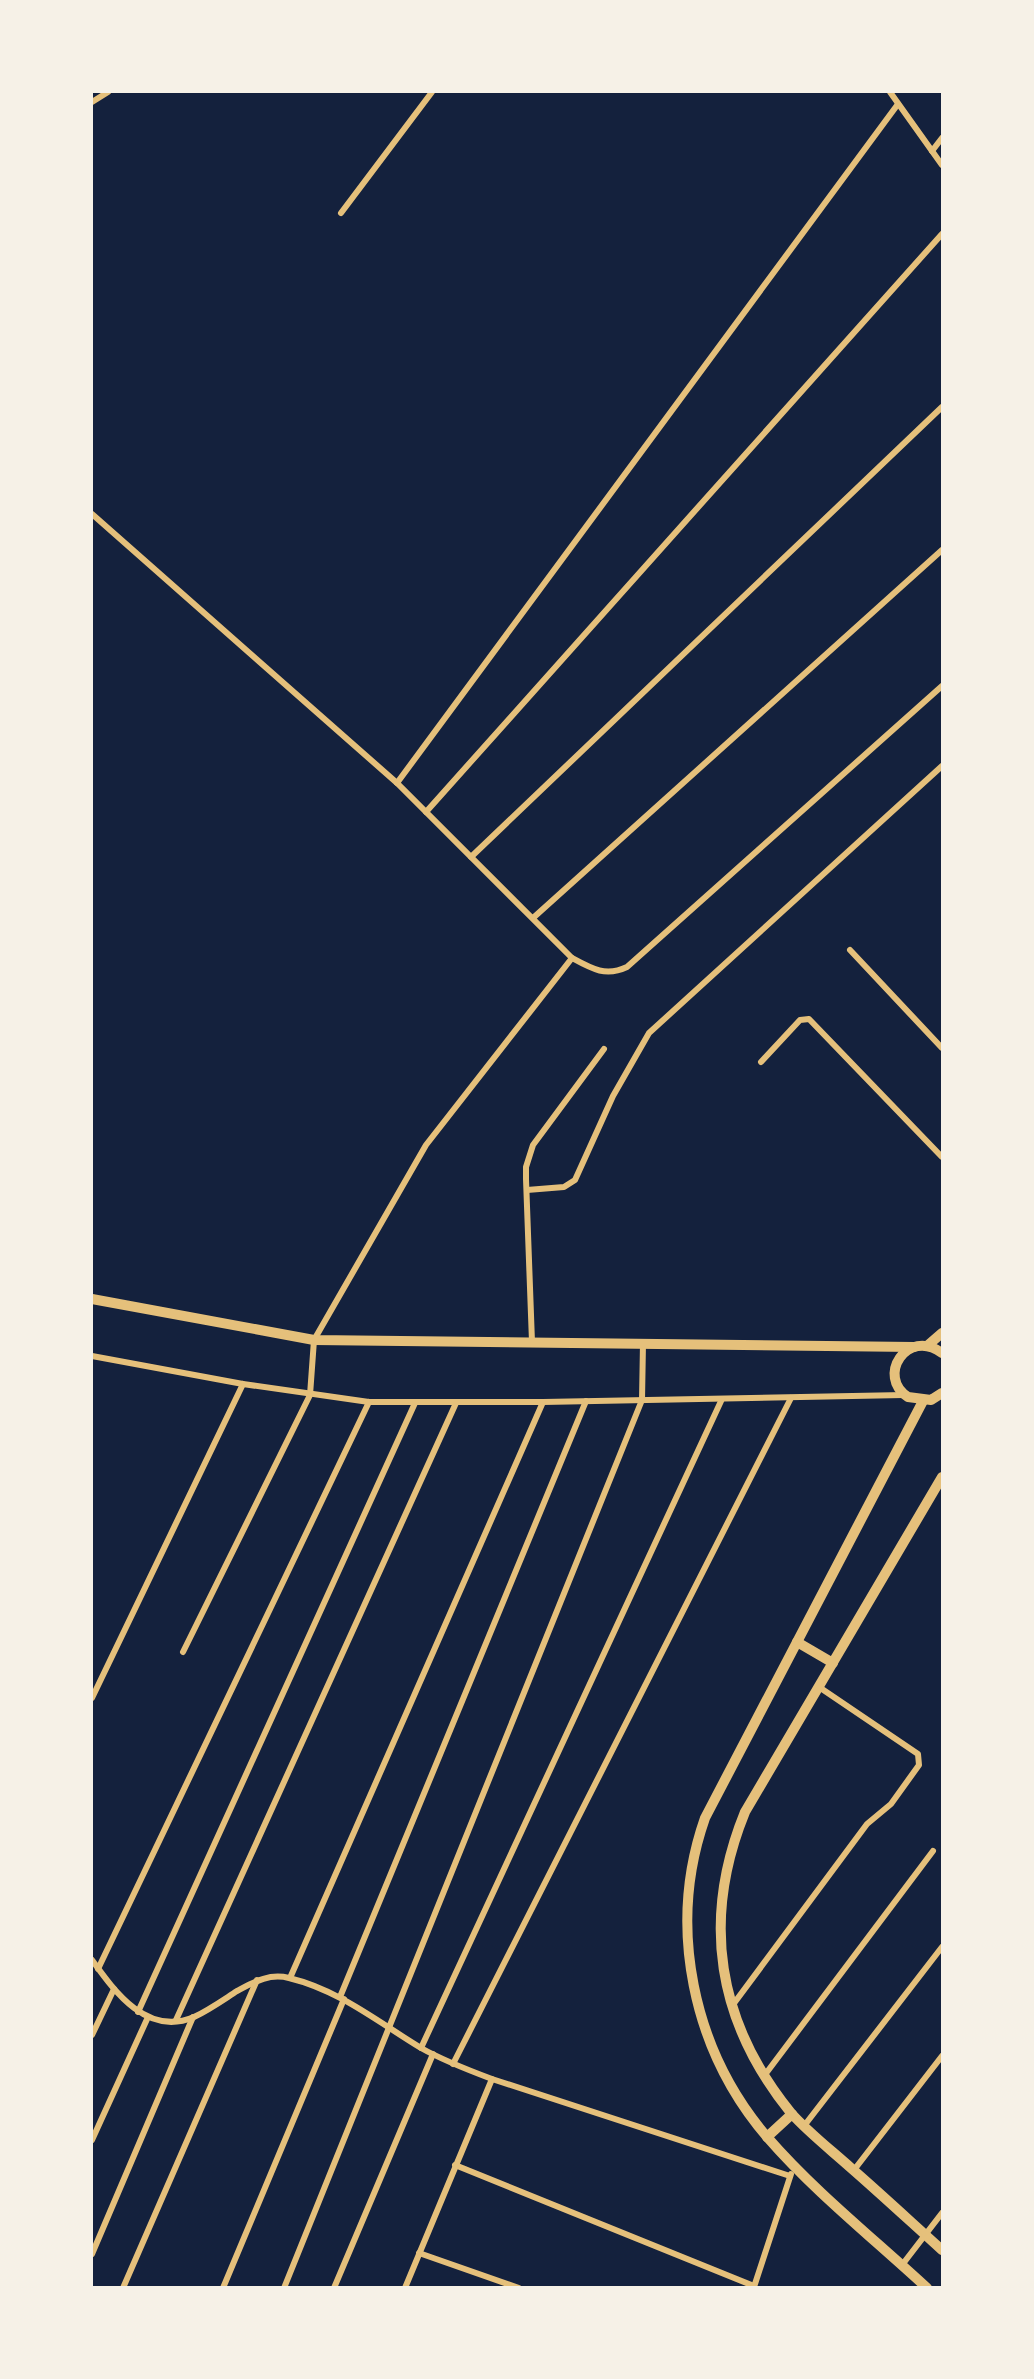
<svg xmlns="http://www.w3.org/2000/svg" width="1034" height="2379" font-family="Overpass,sans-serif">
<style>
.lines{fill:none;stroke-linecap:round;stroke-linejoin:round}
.minor{stroke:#e5c07b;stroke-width:6}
.tertiary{stroke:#e5c07b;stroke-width:10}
</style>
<rect width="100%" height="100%" fill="#14213d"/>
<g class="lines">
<g class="minor">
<polyline points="890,92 942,165"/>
<polyline points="92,102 108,92"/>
<polyline points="932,151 942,138"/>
<polyline points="341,213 432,92"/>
<path d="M92,514l305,269 175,175c20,11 34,19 55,9l315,-281"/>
<polyline points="397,783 898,104"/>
<polyline points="426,812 942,234"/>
<polyline points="471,857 942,407"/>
<polyline points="533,918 942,550"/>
<polyline points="850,950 942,1048"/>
<polyline points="761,1062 800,1020 809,1019 942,1157"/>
<polyline points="527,1190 564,1187 575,1180 613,1096 649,1033 942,766"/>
<polyline points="532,1342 526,1179 526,1167 533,1145 604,1049"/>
<polyline points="92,1356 243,1384 369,1402 543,1402 904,1395"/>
<polyline points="183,1652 310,1395 314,1340 426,1145 572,958"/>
<polyline points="92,1698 243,1384"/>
<path d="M92,1960c23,32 55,77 102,57 15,-7 29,-17 43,-26 17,-9 32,-18 52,-13 50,12 89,44 132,70 23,13 47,22 71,31l298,97"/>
<polyline points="98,1969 369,1402"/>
<polyline points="290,1978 543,1402"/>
<polyline points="340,1997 586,1401"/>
<polyline points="732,2006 867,1824 891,1804 919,1765 918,1754 819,1687"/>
<polyline points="138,2012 415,1403"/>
<polyline points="176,2020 456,1403"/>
<polyline points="92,2035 114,1989"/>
<polyline points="421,2048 722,1399"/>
<polyline points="453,2064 791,1398"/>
<polyline points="764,2076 933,1851"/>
<polyline points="804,2126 942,1947"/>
<polyline points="92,2140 148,2017"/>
<polyline points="455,2165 754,2286"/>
<polyline points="854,2170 942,2056"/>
<polyline points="419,2253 519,2288"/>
<polyline points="92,2254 193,2017"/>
<polyline points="902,2265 942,2213"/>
<polyline points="754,2287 791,2174"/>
<polyline points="123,2288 257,1980"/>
<polyline points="223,2288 344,1999"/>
<polyline points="284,2288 642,1400 643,1343"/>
<polyline points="334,2288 433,2054"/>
<polyline points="405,2288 492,2079"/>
</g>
<g class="tertiary">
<polyline points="92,1299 314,1340 914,1347"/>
<polyline points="927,1346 942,1333"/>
<path d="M942,1353c-35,-26 -66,24 -34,44l23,3 11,-7"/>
<path d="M923,1401l-218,417c-38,108 -13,232 63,320 46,53 106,101 159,150"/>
<path d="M942,1477l-197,335c-44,108 -28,210 46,301 18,20 40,37 60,55 31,27 61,55 91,82"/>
<polyline points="797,1642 833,1663"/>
<polyline points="767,2137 792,2114"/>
</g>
</g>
<rect width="1034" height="2379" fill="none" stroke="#f6f1e7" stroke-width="186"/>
</svg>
